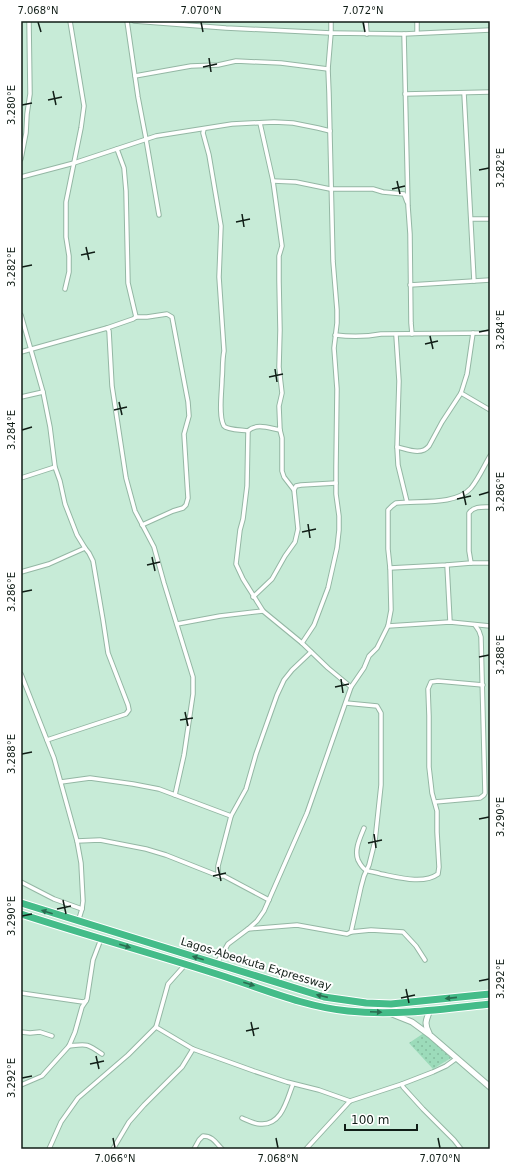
<svg xmlns="http://www.w3.org/2000/svg" width="511" height="1170" font-family="'DejaVu Sans',sans-serif">
<style>
.grass{fill:url(#grass-dots)}
.lines{fill:none;stroke-linecap:round;stroke-linejoin:round}
.street-casing{stroke:#94b7a4;stroke-width:5.5}
.secondary-casing{stroke:#94b7a4;stroke-width:7}
.highway-casing{stroke:#fff;stroke-width:9}
.street{stroke:#fff;stroke-width:3.5}
.secondary{stroke:#fff;stroke-width:5}
.highway{stroke:#44bc89;stroke-width:7}
.oneway{fill:#2a6c50}
.ticks{fill:none;stroke:#101d16;stroke-width:1.5}
.labels{text-anchor:middle;dominant-baseline:central;stroke-width:4;stroke-linejoin:round;paint-order:stroke}
.street-label{font-size:11px;fill:#101d16;stroke:#fff}
.neatline{fill:none;stroke:#101d16;stroke-width:1.5}
.ticks-label{font-size:10px;text-anchor:middle;fill:#101d16}
</style>
<defs>
<pattern id="grass-dots" width="8" height="8" patternUnits="userSpaceOnUse"><rect width="8" height="8" fill="#9cdbba"/><path d="M2 2h.1M6 6h.1" fill="none" stroke="#85bc9f" stroke-width="1.8" stroke-linecap="round"/></pattern>
</defs>
<rect width="100%" height="100%" fill="#c7ebd7"/>
<polygon class="grass" points="424,1033 451,1058 433,1069 409,1043"/>
<g class="lines">
<g class="street-casing">
<g id="street">
<polyline points="127,21 138,97 146,139 159,215"/>
<polyline points="134,21 226,28 331,33 331,21"/>
<polyline points="366,21 367,34"/>
<polyline points="417,33 417,21"/>
<polyline points="404,34 408,206 410,234 411,323 412,334"/>
<polyline points="135,76 191,66 218,65 236,61 281,63 328,69"/>
<polyline points="464,93 474,281"/>
<polyline points="405,94 490,92"/>
<path d="M260,123l13,58 9,65 -3,10v25l1,49 -1,37 3,26 -3,13 1,24c-11,-2 -24,-7 -32,1l-1,55 -4,33 -3,11 -4,34 7,15 20,32 39,32 26,25 23,19"/>
<path d="M204,129l-1,4 6,22 12,71 -2,51 5,74c-2,10 -1,19 -2,28 0,12 -4,37 2,47 3,4 18,4 24,5"/>
<polyline points="117,149 124,168 126,191 128,283 136,317"/>
<polyline points="21,159 26,133 27,114 30,94 29,21"/>
<polyline points="21,177 74,163 156,136 232,124 274,122 293,123 318,128 330,131"/>
<polyline points="273,181 296,182 330,189 373,189 383,192 404,194 407,202"/>
<polyline points="471,219 490,219"/>
<polyline points="410,285 490,280"/>
<polyline points="65,289 69,272 69,256 66,237 66,202 81,128 84,106 70,21"/>
<polyline points="21,315 43,392 50,427 55,467 60,481 65,504 77,535 85,548 89,553 93,561 103,620 108,653 128,705 129,710 126,714 47,740"/>
<polyline points="107,328 109,331 112,386 126,478 135,511 154,547 164,583 193,677 193,694 184,755 175,795"/>
<path d="M335,335c17,2 30,2 46,-1l109,-1"/>
<polyline points="396,335 399,381 397,447 398,465 407,502"/>
<polyline points="21,352 107,328 133,319 136,317 147,317 167,314 172,317 188,402 189,416 184,434 188,498 186,505 183,508 173,511 142,525"/>
<polyline points="461,393 490,410"/>
<polyline points="21,397 43,392"/>
<polyline points="280,430 282,438 282,471 284,477 294,490"/>
<path d="M397,447c10,2 24,9 32,-1l13,-24 19,-29 6,-19 6,-41"/>
<polyline points="21,478 55,467"/>
<path d="M471,563l-2,-12v-38c5,-7 13,-6 21,-6"/>
<polyline points="447,565 450,622"/>
<polyline points="390,568 447,565 471,563 490,563"/>
<polyline points="21,572 49,564 85,548"/>
<polyline points="253,597 272,579 285,556 295,542 298,529 294,490 296,486 301,485 336,483"/>
<polyline points="177,624 220,616 263,611"/>
<polyline points="388,626 450,622 490,626"/>
<polyline points="302,643 314,625 328,588 337,548 339,530 339,516 336,494 336,467 337,389 334,348 337,323 337,310 333,261 329,93 328,69 331,33 404,34 490,30"/>
<polyline points="21,674 54,758 77,841 81,863 83,901 82,909 78,922"/>
<polyline points="61,782 90,778 133,784 159,789 231,816"/>
<polyline points="435,802 480,798 484,795 485,793 481,637 479,631 475,625"/>
<path d="M364,828c-4,10 -10,22 -6,32 2,4 4,8 8,10 4,2 10,2 15,4 16,3 42,11 57,0l1,-7 -2,-35v-21l-5,-18 -3,-26v-51l-1,-27 3,-7 7,-1 45,4"/>
<polyline points="77,841 100,840 146,849 166,855 219,876"/>
<polyline points="21,882 54,899 82,909"/>
<polyline points="269,900 224,876 219,876 218,872 218,866 231,816 246,789 256,754 277,695 284,680 292,670 311,652"/>
<polyline points="248,929 297,925 347,934 351,932 361,887 364,876 369,865 375,841 381,785 381,713 377,706 346,703"/>
<polyline points="351,932 371,930 403,932 416,946 425,960"/>
<path d="M217,963l11,-19 20,-15 9,-8 7,-10 43,-98 44,-126 13,-19 5,-12 8,-8 11,-22 3,-16 -1,-42 -2,-19v-39l4,-4 4,-3c22,-3 59,3 75,-15 8,-10 13,-22 19,-32"/>
<polyline points="21,993 83,1002 86,1001 87,999 93,960 101,939"/>
<polyline points="156,1027 193,1049 254,1071 287,1082 319,1090 350,1101"/>
<polyline points="21,1032 30,1033 40,1032 52,1036"/>
<path d="M69,1046c18,-2 17,-3 33,8"/>
<polyline points="402,1084 403,1087 423,1109 454,1140 461,1149"/>
<polyline points="21,1085 42,1076 69,1046 75,1032 82,1007 86,1001"/>
<path d="M242,1118c5,2 12,6 18,6 22,2 27,-25 33,-40"/>
<polyline points="49,1149 61,1122 78,1098 128,1055 156,1027 168,984 185,965"/>
<polyline points="113,1149 129,1122 144,1105 182,1067 193,1049"/>
<path d="M194,1149l5,-9 4,-4c10,0 13,7 19,13"/>
<polyline points="306,1149 350,1101 402,1084 433,1072 446,1066 457,1058"/>
</g>
</g>
<g class="secondary-casing">
<g id="secondary">
<polyline points="392,1014 412,1022 431,1036 490,1087"/>
<path d="M429,1033c-5,-9 -3,-13 1,-23"/>
</g>
</g>
<g class="highway-casing">
<g id="highway">
<polyline points="21,903 324,997 366,1003 391,1004 490,994"/>
<path d="M21,914c68,22 137,41 205,63 40,13 80,30 122,34 48,5 95,-2 142,-7"/>
</g>
</g>
<use href="#street" class="street"/>
<use href="#secondary" class="secondary"/>
<use href="#highway" class="highway"/>
</g>
<defs><path id="oneway-solid" d="M-6-.8H1V-3.2L6.5 0L1 3.2V.8H-6Z"/></defs>
<g class="oneway">
<use href="#oneway-solid" transform="translate(47 912) rotate(-162)"/>
<use href="#oneway-solid" transform="translate(125 946) rotate(17)"/>
<use href="#oneway-solid" transform="translate(198 958) rotate(-163)"/>
<use href="#oneway-solid" transform="translate(249 984) rotate(18)"/>
<use href="#oneway-solid" transform="translate(322 996) rotate(-167)"/>
<use href="#oneway-solid" transform="translate(451 998) rotate(174)"/>
<use href="#oneway-solid" transform="translate(376 1012) rotate(3)"/>
</g>
<path class="ticks" d="M38,22l3,10M201,22l2,10M363,22l2,10M209,58l2,14M203,67l14,-3M53,91l3,14M48,100l14,-3M22,105l10,-2M479,170l10,-2M397,181l3,13M392,189l13,-3M242,214l2,13M236,222l14,-3M86,247l3,13M81,255l14,-3M22,267l10,-2M479,332l10,-2M430,336l3,13M425,344l13,-3M275,369l2,13M269,377l14,-3M119,402l3,13M114,410l13,-3M22,430l10,-3M463,491l3,14M479,495l10,-3M457,499l14,-3M308,524l2,14M302,532l14,-3M152,557l3,14M147,565l13,-3M22,592l10,-2M479,657l10,-2M341,679l2,14M335,687l14,-3M185,712l3,14M180,720l13,-2M22,754l10,-2M479,819l10,-2M374,834l2,14M368,843l14,-3M218,867l3,14M213,876l13,-3M63,900l3,14M57,909l14,-3M22,916l10,-2M479,981l10,-2M406,989l3,14M401,998l14,-3M251,1022l3,14M246,1031l13,-3M96,1056l3,13M90,1064l14,-3M22,1078l10,-2M113,1138l2,10M276,1138l2,10M438,1138l2,10"/>
<g class="labels">
<g class="street-label">
<text transform="translate(256 964) rotate(17)">Lagos-Abeokuta Expressway</text>
</g>
</g>
<rect width="511" height="1170" fill="none" stroke="#ffffff" stroke-width="44"/>
<path d="M345 1124v6h72v-6" fill="none" stroke="#101d16" stroke-width="2"/>
<text x="351" y="1124" font-size="12" fill="#101d16" stroke="#ffffff" stroke-width="3" paint-order="stroke">100 m</text>
<rect x="22" y="22" width="467" height="1126" class="neatline"/>
<g class="ticks-label">
<text x="38" y="14">7.068°N</text>
<text x="201" y="14">7.070°N</text>
<text x="363" y="14">7.072°N</text>
<text transform="translate(11 105) rotate(-90)" y="4">3.280°E</text>
<text transform="translate(500 168) rotate(-90)" y="4">3.282°E</text>
<text transform="translate(11 267) rotate(-90)" y="4">3.282°E</text>
<text transform="translate(500 330) rotate(-90)" y="4">3.284°E</text>
<text transform="translate(11 430) rotate(-90)" y="4">3.284°E</text>
<text transform="translate(500 492) rotate(-90)" y="4">3.286°E</text>
<text transform="translate(11 592) rotate(-90)" y="4">3.286°E</text>
<text transform="translate(500 655) rotate(-90)" y="4">3.288°E</text>
<text transform="translate(11 754) rotate(-90)" y="4">3.288°E</text>
<text transform="translate(500 817) rotate(-90)" y="4">3.290°E</text>
<text transform="translate(11 916) rotate(-90)" y="4">3.290°E</text>
<text transform="translate(500 979) rotate(-90)" y="4">3.292°E</text>
<text transform="translate(11 1078) rotate(-90)" y="4">3.292°E</text>
<text x="115" y="1162">7.066°N</text>
<text x="278" y="1162">7.068°N</text>
<text x="440" y="1162">7.070°N</text>
</g>
</svg>
